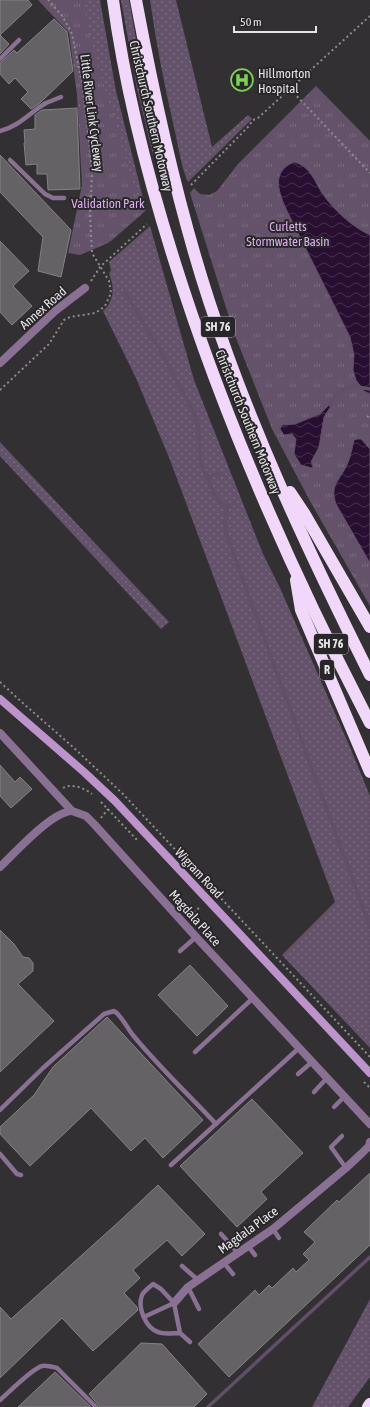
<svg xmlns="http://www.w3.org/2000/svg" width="370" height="1407" font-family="'Asap Condensed',sans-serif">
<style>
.grass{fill:url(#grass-dots)}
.park{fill:url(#park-tufts)}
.water{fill:url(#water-waves);stroke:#614e67}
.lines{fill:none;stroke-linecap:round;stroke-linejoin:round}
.stream{stroke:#614e67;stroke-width:3.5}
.building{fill:#646265;stroke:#848285}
.path{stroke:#8e8c8e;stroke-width:2;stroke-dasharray:2 3;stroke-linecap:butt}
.lane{stroke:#8a7193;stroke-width:4.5}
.street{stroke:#8a7193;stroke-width:8}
.secondary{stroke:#bc94cb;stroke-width:8}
.highway{stroke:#f1d8fa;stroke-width:12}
.labels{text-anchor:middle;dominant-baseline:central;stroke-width:4;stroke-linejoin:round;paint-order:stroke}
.shield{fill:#282629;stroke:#adabad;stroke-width:1}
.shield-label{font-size:12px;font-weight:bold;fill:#e6e4e6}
.poi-label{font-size:13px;fill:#e6e4e6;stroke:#282629;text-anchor:start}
.street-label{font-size:13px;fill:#e6e4e6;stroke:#282629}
.park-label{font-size:13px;fill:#ddaeef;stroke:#282629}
</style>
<defs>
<pattern id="grass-dots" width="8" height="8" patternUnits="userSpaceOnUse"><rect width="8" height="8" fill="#64526b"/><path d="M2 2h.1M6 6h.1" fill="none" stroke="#7a6b80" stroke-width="1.8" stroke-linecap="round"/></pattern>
<pattern id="park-tufts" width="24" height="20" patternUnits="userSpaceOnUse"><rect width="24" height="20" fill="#64526b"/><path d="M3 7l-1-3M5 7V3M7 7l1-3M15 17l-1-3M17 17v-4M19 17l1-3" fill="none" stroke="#7a6b80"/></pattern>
<pattern id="water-waves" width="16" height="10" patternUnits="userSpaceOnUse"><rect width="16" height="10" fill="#280e31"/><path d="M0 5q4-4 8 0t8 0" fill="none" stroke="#47314f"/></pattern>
</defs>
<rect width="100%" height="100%" fill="#323033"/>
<g class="grass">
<polygon points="53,0 100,0 116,91 146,210 111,241 76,46"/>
<polygon points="121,0 129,0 142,73 158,151 153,155 137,89"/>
<path d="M150,0h26l36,147 36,-32 4,4 -64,63c-7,-15 -9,-34 -13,-50 -10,-44 -19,-88 -25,-132z"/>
<path d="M150,226l44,154 69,174 17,34 72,164 18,44v252l-88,-93 53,-53 -165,-442 -34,-82 -33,-67c11,-9 12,-24 6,-37l2,-4 -2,-8z"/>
<polygon points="0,442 169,622 161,629 0,456"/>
<polygon points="370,1299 370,1377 348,1407 312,1407"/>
</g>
<g class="park">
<polygon points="38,0 85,0 88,31 142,214 108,243 80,255 68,253 82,185 77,95 69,33"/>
<polygon points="316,86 370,141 370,606 310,501 272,429 234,333 190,193 194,188 200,194 209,195 217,191 238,164"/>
</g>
<g class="water">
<path d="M294,162c16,4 20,18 28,31 11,16 30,34 48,42v159l-6,-3 -8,-11 -3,-10 1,-15 -4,-18 -63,-126c-8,-18 -17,-39 7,-49z"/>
<polygon points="332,402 331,406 324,417 319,447 311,462 313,466 312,468 301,465 294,454 296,439 292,434 284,435 280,429 282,425 295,424 320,414"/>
<path d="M357,439h4l9,10v114l-34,-59c-6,-18 2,-22 10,-37 4,-8 6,-18 8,-27z"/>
</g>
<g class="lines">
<g class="stream">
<polyline points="125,292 148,331 158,346 194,413 198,427 201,464 214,494 220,502 227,507"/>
<polyline points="330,405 336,394 352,386 370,389"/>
<polyline points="208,477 220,473"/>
<polyline points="227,507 225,522 225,531 370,927"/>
<polyline points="227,507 234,503"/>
<polyline points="208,1407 370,1257"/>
</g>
</g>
<g class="building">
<polygon points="0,0 28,0 32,5 0,35 9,44 0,54"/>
<polygon points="54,19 67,32 73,71 40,103 31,109 21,99 28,92 15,78 9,84 0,74 0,63 14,50 17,53"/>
<polygon points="77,108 80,189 48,190 47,174 37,174 37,164 26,165 24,143 25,143 24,130 35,129 35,115 42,110"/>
<polygon points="0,155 71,230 61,277 38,271 43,237 0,192"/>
<polygon points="0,241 29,271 13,286 32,306 12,325 0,312"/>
<polygon points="0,765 15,782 20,777 32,789 11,808 0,796"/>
<polygon points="0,930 14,944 23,957 29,958 33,963 33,971 18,984 54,1021 0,1072"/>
<polygon points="190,965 228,1006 197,1036 158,995"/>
<polygon points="107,1017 203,1120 163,1158 145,1138 131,1151 91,1108 30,1166 0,1134 0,1127 34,1095 53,1067"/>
<polygon points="252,1099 303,1153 261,1192 267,1199 237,1227 180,1166"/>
<polygon points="370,1173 370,1245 229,1377 198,1344 255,1290 259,1295 269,1285 272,1288 293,1268 296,1272 309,1260 303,1254 315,1242 304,1232 337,1200 339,1202"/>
<polygon points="158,1185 205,1234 182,1256 167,1240 133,1270 140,1278 124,1293 137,1307 138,1310 93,1351 62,1318 0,1378 0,1307 11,1319 123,1218"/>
<polygon points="141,1343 162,1344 207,1394 194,1407 100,1407 89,1394"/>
<polygon points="55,1372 91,1407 18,1407"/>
</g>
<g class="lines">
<g class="path">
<polyline points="290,89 370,173"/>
<polyline points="191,185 248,127 253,120 258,118 370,16"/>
<polyline points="91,281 100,267 147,224"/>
<polyline points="0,390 49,344 64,320 70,317 95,313 100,310 105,306 111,293 109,281 92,253 90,216 92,173 90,150 83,88 72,34 63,17 48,0"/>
<polyline points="367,416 370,418"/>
<polyline points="0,682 25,705 73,747 123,794 370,1057"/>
<path d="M63,788c9,-5 21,0 29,6"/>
<polyline points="101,802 138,841"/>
<polyline points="101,818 108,809"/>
<polyline points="190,916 201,906"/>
<polyline points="364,1082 370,1088"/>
</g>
<g class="lane">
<polyline points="0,59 19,40"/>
<path d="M0,131c20,-5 30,-19 46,-28 5,-2 10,-4 15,-6"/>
<polyline points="10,160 45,194 53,198 64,198"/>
<polyline points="180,951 196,937"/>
<polyline points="195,1052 253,998"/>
<polyline points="298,1074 312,1062"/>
<polyline points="314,1092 327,1078"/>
<polyline points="334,1107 345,1096"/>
<path d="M0,1110l43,-42 61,-54 10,-3c6,3 13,16 18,23 26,32 56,60 84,90"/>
<polyline points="342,1136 331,1147 346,1168"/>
<polyline points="0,1154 17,1174 21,1175"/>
<polyline points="171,1165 299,1048"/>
<polyline points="273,1229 279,1238"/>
<polyline points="221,1234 238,1253"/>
<polyline points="248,1246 255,1255"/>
<polyline points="224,1263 233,1274"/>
<polyline points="182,1266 198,1280"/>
<polyline points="188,1287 199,1309"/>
<polyline points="144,1317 174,1303"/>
<path d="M180,1333l-6,-30 -13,-14 -8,-5c-3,3 -9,7 -11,11 -5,13 4,33 16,37 7,3 15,1 22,1l10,9"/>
<path d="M0,1400c8,-7 33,-32 42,-34 4,-1 11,1 15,2l39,39"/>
</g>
<g class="street">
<polyline points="0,363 55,311 85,288"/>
<polyline points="0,733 72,811 86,816 94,824 196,937 370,1124"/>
<path d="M0,867c16,-15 51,-55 72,-56"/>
<polyline points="174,1303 188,1287 273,1229 346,1168 362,1153 369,1146 370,1142"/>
</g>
<polyline class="secondary" points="0,699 84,772 115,801 370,1073"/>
<g class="highway">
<path d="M113,0c12,89 35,178 62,263 50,159 118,312 195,460"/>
<path d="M136,0c19,102 41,203 73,301 42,129 100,252 161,374"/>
<polyline points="290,492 304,513 370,627"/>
<polyline points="296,580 301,610 370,772"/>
<polyline points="368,1407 370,1404"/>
</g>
</g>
<defs>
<g id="hospital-ring" transform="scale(1.15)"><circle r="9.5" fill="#282629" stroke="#7dd154" stroke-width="1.5"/><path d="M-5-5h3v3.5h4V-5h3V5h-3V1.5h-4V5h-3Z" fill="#7dd154"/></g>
</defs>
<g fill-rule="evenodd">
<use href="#hospital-ring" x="242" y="80"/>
</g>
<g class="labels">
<g class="shield">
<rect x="201" y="317" width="34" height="20" rx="3"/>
<rect x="314" y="634" width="34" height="20" rx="3"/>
<rect x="320" y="660" width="14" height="20" rx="3"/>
</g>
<g class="shield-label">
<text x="218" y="327">SH 76</text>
<text x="331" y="644">SH 76</text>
<text x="327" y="670">R</text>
</g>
<g class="poi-label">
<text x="258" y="73">Hillmorton<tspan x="258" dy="15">Hospital</tspan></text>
</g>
<g class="street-label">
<text transform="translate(92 113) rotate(83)">Little River Link Cycleway</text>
<text transform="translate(151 116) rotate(77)">Christchurch Southern Motorway</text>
<text transform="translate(43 308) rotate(-41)">Annex Road</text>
<text transform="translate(248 422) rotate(68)">Christchurch Southern Motorway</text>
<text transform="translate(199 873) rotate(47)">Wigram Road</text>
<text transform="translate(195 918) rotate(48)">Magdala Place</text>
<text transform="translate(248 1230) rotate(-36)">Magdala Place</text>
</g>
<g class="park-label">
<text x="108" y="203">Validation Park</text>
<text x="288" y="226">Curletts<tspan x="288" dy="15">Stormwater Basin</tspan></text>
</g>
</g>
<path d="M234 26v6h82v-6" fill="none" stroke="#e6e4e6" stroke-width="2"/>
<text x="240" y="26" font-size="12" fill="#e6e4e6" stroke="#282629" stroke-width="3" paint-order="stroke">50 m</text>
</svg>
